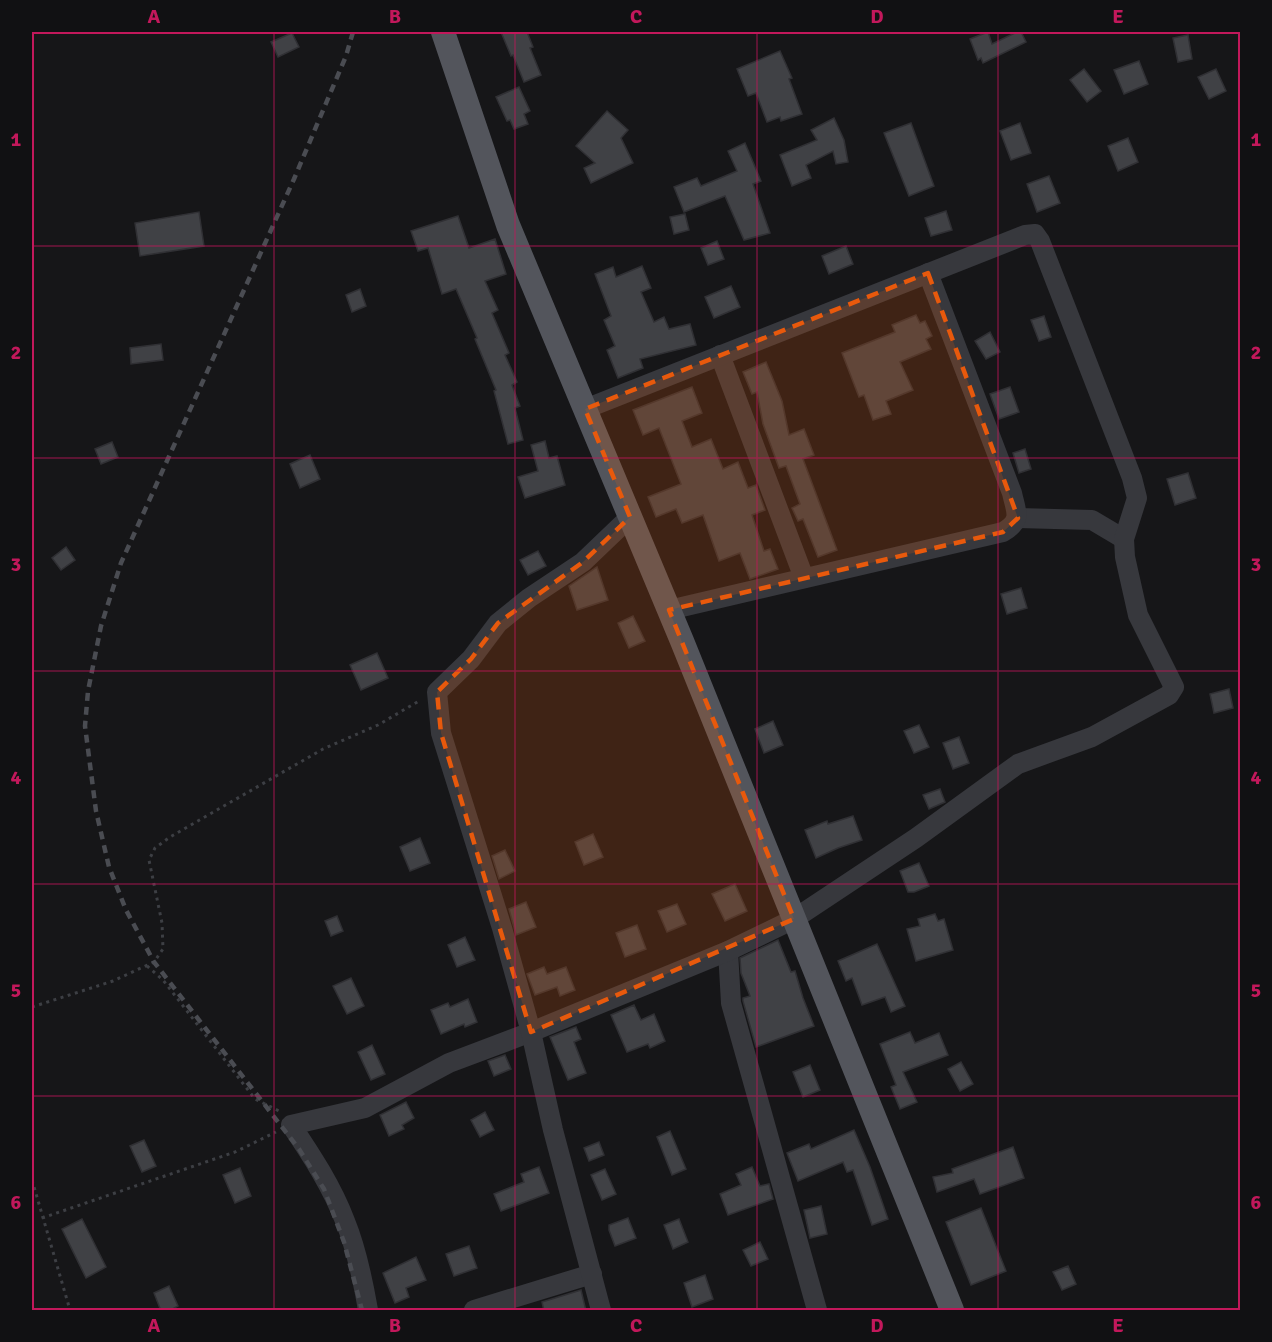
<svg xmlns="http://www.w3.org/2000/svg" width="1272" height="1342" font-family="Signika,sans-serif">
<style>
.building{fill:#404145;stroke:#303034;stroke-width:1.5}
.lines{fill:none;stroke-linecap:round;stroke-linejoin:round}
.path{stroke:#3d3f44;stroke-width:3;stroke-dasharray:3 4.5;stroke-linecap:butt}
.minor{stroke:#37383d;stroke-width:20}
.major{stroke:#53555c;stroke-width:24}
.rail{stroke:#4a4c52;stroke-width:4.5;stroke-dasharray:8 6;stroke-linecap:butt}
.marked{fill:#e8590c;fill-opacity:0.2;stroke:#e8590c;stroke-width:4.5;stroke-dasharray:12 8;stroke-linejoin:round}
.grid{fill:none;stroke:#c2185b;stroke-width:1.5;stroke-opacity:0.55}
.neatline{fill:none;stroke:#c2185b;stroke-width:2}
.grid-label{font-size:20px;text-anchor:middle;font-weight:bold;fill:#c2185b}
</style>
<rect width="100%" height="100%" fill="#161618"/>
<g class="building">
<polygon points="501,32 527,32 533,47 530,48 541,75 524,82 513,55 511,56"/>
<polygon points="988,32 992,44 1017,32 1021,32 1026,42 983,63 981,58 978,60 970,39"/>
<polygon points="292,33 299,47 278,57 271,42"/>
<polygon points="1188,35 1192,59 1178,62 1173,38"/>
<polygon points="780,51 792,78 789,79 802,114 781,121 780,117 767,122 756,93 748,96 737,69"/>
<polygon points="1139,61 1148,84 1124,94 1114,70"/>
<polygon points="1084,69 1101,91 1087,102 1070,80"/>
<polygon points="1216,69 1226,91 1209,99 1198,77"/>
<polygon points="519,87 530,111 524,114 528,124 514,129 510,120 507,121 496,97"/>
<polygon points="607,111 628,130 621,138 633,163 591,183 584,168 595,163 576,146"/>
<polygon points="834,118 844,140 848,162 836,164 833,151 806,165 811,178 792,186 780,155 817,140 811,130"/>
<polygon points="911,123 934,186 909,196 884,133"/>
<polygon points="1020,123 1031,153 1011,160 1000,131"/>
<polygon points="1128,138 1138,162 1118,171 1108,146"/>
<polygon points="745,143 761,181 753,184 770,233 744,240 725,196 684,212 674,187 697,178 701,186 737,171 728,151"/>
<polygon points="1049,176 1060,203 1037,212 1027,184"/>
<polygon points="946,211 952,230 931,236 925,218"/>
<polygon points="199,212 204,246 140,256 135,223"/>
<polygon points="685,214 689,230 674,234 670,217"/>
<polygon points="458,216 469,248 495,239 506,274 485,281 498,310 492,313 509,353 505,355 517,382 512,385 520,406 515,408 523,440 508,444 494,391 496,390 475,339 477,338 456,289 442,294 428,248 418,251 411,231"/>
<polygon points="717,241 724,259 708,265 701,248"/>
<polygon points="846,246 853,264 829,274 822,256"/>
<polygon points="642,266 651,288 641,292 654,322 664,317 669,329 690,324 696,345 640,359 643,368 618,378 607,350 615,346 604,320 611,316 595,274 613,267 616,277"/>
<polygon points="731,286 740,307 714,318 705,297"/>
<polygon points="360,289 366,306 352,312 346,295"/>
<polygon points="916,315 920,323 925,321 932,336 926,339 931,349 900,362 913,390 886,401 891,414 873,420 864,395 859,397 842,353 895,332 892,325"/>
<polygon points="1044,316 1051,337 1039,341 1031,320"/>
<polygon points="990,332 1000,352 986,359 975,341"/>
<polygon points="161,344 163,360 131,364 130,348"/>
<polygon points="766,362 782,401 789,435 804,429 814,455 803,459 837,550 818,557 803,519 798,521 792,508 800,504 786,466 779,468 763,424 757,392 752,394 743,372"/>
<polygon points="692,387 702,413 682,421 692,447 711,439 723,469 738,462 748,488 756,485 765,510 752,515 764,551 770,549 778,569 750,579 740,553 719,561 703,515 682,523 676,509 656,517 648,497 681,484 659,428 643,435 633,410"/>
<polygon points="1010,387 1019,412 999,419 990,394"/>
<polygon points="545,441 549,458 557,456 565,485 525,498 518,477 538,471 531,445"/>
<polygon points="112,442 118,457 101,464 95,449"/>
<polygon points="1025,449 1031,469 1019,473 1013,453"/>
<polygon points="310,455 320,479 300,488 290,464"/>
<polygon points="1188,473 1196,498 1175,505 1167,479"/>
<polygon points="66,547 75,560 61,570 52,558"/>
<polygon points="538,551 546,566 528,575 520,560"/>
<polygon points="597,567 608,600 577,610 569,586"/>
<polygon points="1021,588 1027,608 1007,614 1001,594"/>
<polygon points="633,616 645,641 629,648 618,623"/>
<polygon points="377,653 388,678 361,690 350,665"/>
<polygon points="1229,689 1233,708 1214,713 1210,694"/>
<polygon points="773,721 783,745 764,753 755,729"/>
<polygon points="919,725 929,747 914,753 904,731"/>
<polygon points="959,737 969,763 953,769 943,743"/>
<polygon points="940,789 945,802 929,809 923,795"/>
<polygon points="853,816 862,840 838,848 816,858 805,830 827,821 828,824"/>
<polygon points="593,834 603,857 584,865 575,842"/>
<polygon points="420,838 430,863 410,871 400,847"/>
<polygon points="505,850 515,871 499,879 492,856"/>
<polygon points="919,863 929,886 914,892 908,892 900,871"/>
<polygon points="735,884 747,911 725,921 712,894"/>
<polygon points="526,902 536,927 516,935 509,909"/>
<polygon points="677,904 686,924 667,932 658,911"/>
<polygon points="935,914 938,921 944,919 953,950 916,961 907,929 920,926 918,919"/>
<polygon points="337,916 343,931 331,936 325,921"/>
<polygon points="637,925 646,949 625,957 616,933"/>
<polygon points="465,937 475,960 457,967 448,945"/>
<polygon points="778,940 791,972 795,971 803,998 814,1026 756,1047 743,1001 743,998 750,996 741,973 740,958"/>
<polygon points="877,944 905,1006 891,1012 885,997 862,1005 852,978 846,981 838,961"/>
<polygon points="544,967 547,974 566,967 575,990 560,996 557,987 535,995 527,974"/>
<polygon points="351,978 364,1006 347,1014 333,986"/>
<polygon points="468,999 477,1022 465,1027 464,1024 441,1034 431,1010 448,1003 450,1007"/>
<polygon points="634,1005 641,1020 654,1014 665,1041 650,1048 648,1044 627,1052 611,1015"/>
<polygon points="576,1027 581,1039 574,1042 586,1073 568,1080 550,1037"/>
<polygon points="910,1032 915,1043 939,1033 948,1055 903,1072 917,1102 900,1109 891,1087 896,1085 880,1044"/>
<polygon points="372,1045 385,1074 371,1080 358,1052"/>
<polygon points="505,1055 511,1069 494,1076 488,1061"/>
<polygon points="961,1062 973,1084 960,1091 948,1069"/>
<polygon points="810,1065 820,1090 803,1097 793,1072"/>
<polygon points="406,1102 414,1118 402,1125 404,1129 389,1136 380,1115"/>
<polygon points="485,1112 494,1130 480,1137 471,1120"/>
<polygon points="854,1130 870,1167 888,1219 872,1225 853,1170 847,1172 843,1162 798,1181 787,1153 809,1144 811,1149"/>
<polygon points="670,1131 686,1169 672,1175 657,1137"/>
<polygon points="144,1140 156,1166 142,1172 130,1146"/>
<polygon points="599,1142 604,1155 589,1161 584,1148"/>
<polygon points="1013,1147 1024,1178 980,1194 974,1179 937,1192 933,1177 953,1173 952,1169"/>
<polygon points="539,1167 549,1193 501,1211 494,1194 524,1182 521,1174"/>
<polygon points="752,1167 760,1186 769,1184 773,1199 728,1215 720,1194 741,1185 736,1174"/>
<polygon points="240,1168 251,1196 235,1203 223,1175"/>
<polygon points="605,1169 616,1194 602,1200 591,1175"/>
<polygon points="821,1206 827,1234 810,1238 804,1210"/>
<polygon points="981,1208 1006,1271 971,1285 946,1222"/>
<polygon points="628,1218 636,1238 615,1246 609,1230 609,1225"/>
<polygon points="82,1219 106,1267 86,1278 62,1229"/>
<polygon points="679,1219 688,1242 673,1249 664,1225"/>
<polygon points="760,1242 768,1259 751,1266 743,1250"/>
<polygon points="469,1246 477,1268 454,1276 446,1254"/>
<polygon points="416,1257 426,1280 406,1288 409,1297 395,1303 383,1273"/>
<polygon points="1068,1266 1076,1284 1062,1290 1053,1272"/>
<polygon points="705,1275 713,1299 692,1307 684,1283"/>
<polygon points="169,1286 178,1306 169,1311 161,1311 154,1293"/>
<polygon points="581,1290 586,1311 544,1311 542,1302"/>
</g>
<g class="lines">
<g class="path">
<polyline points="147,966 163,980 255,1099 281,1112"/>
<polyline points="32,1007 113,981 154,962 163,949 162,923 149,860 155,848 170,837 323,749 378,725 419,701"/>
<polyline points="32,1180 70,1310"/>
<polyline points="42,1218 235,1152 276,1132"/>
</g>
<g class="minor">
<polyline points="720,355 804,578"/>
<polyline points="1018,518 1092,520 1124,539"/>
<path d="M669,610l334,-78c20,-12 13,-20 9,-39l-84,-220"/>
<polyline points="728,951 731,1003 817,1310"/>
<path d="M368,1310c-5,-29 -11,-60 -23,-89 -13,-34 -33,-65 -54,-96l74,-17 84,-45 82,-31 197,-81 66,-32 122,-81 102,-74 74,-27 77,-42 5,-8 -36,-72 -13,-58 -1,-18 13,-41 -5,-20 -92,-237 -5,-7 -10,1 -440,174"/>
<polyline points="474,1310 592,1274"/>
<polyline points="601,1310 553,1130 531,1032 502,928 441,733 437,692 471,659 498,623 529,598 583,562 630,517"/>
</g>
<polyline class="major" points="443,32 508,225 682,641 952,1310"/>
<polyline class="rail" points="353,32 346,56 294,179 121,563 101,626 88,691 85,726 96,811 109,867 126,910 154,962 299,1149 324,1189 344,1242 362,1310"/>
</g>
<path class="marked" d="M928,273l90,245 -15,14 -334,78 125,309 -263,113 -90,-299 -4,-41 34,-33 27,-36 85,-61 47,-45 -45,-108z"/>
<path class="grid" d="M274,32v1278M515,32v1278M757,32v1278M998,32v1278M32,246h1208M32,458h1208M32,671h1208M32,884h1208M32,1096h1208"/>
<rect width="1272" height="1342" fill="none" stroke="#111113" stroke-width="66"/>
<rect x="33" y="33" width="1206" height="1276" class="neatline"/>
<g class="grid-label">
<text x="154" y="23">A</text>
<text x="395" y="23">B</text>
<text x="636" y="23">C</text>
<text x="877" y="23">D</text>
<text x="1118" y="23">E</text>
<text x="16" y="146">1</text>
<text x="1256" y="146">1</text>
<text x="16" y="359">2</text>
<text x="1256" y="359">2</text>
<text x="16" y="571">3</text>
<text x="1256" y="571">3</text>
<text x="16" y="784">4</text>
<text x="1256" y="784">4</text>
<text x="16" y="997">5</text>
<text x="1256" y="997">5</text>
<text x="16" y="1209">6</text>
<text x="1256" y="1209">6</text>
<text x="154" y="1332">A</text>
<text x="395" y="1332">B</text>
<text x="636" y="1332">C</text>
<text x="877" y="1332">D</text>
<text x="1118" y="1332">E</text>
</g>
</svg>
